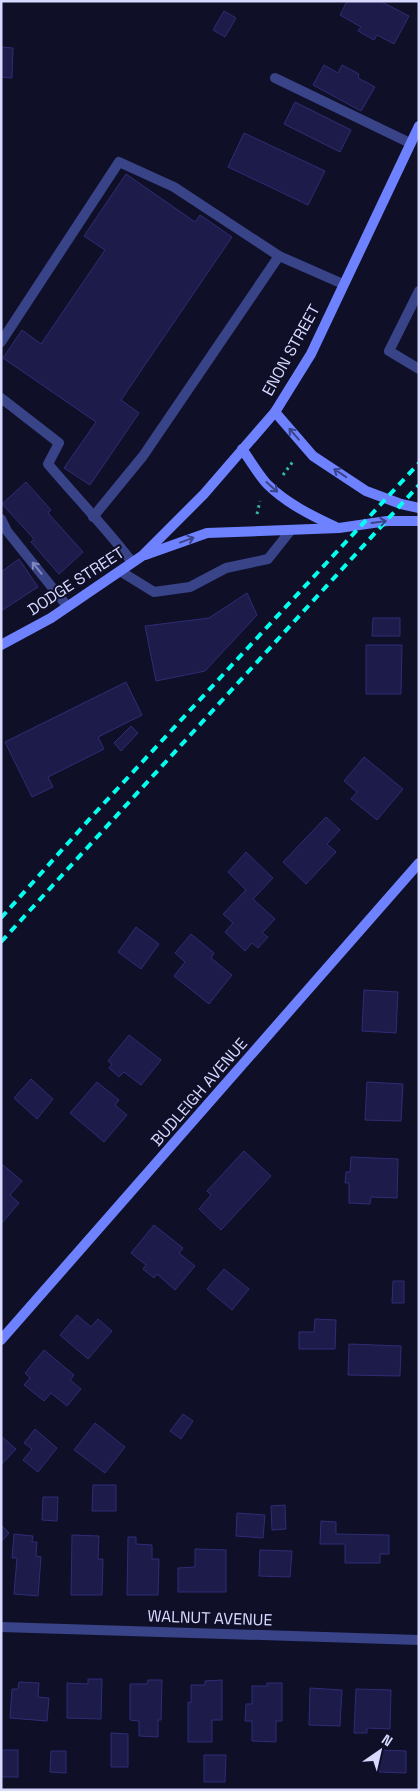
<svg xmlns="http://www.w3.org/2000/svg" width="420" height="1791" font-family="'Space Grotesk',sans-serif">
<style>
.building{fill:#1d1b4a;stroke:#2f2c76}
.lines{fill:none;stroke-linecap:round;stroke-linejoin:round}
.path{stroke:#2dbd9c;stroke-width:3;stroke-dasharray:2.5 4;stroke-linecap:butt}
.lane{stroke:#394388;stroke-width:10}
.street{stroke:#394388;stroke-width:10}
.secondary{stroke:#6e82ff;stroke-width:10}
.rail{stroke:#03ffee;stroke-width:4;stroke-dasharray:8 6;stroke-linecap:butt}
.oneway{stroke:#3a4389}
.oneway2{stroke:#8086be}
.labels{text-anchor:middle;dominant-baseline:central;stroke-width:4;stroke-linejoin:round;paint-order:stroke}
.street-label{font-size:16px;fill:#d7d9ff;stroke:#0f0f28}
</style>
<rect width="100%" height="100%" fill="#0f0f28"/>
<g class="building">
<polygon points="347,1 380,1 409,16 394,44 377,35 374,40 358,31 361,27 340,15"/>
<polygon points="224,11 236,18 225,37 213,30"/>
<polygon points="1,47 13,48 12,78 1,77"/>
<polygon points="324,65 338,73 342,65 359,74 358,78 375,87 361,111 313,85"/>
<polygon points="295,102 351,130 340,152 284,124"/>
<polygon points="244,133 325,171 308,205 228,167"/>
<polygon points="126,174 195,222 200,215 232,237 121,400 139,413 90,485 64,468 96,422 3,358 22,330 41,344 105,250 84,236"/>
<polygon points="26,482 51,510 48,513 83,552 59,574 31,542 34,539 2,504"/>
<polygon points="19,559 38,587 1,611 1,572"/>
<polygon points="247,593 257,615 205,671 156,681 145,626 209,618"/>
<polygon points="373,618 400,618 400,636 372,636"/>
<polygon points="366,645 402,645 401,694 366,694"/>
<polygon points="126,682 142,715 98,737 104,749 48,777 53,787 32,797 5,742"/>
<polygon points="131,726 138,733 121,751 114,743"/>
<polygon points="364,757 403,789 377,820 351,799 357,792 344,781"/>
<polygon points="326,817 340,830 327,844 336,852 306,884 283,862"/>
<polygon points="246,852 273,878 253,899 275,919 262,933 268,937 258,948 252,943 245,951 225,932 233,923 223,914 246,890 228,872"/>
<polygon points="136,927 159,944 141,969 118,952"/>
<polygon points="191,934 214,953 211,958 232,975 209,1004 174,976 185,962 175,953"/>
<polygon points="364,990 398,992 396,1033 362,1031"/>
<polygon points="129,1035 161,1060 141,1085 124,1072 119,1077 109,1068 112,1064 108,1061"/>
<polygon points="31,1079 53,1099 37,1119 14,1098"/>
<polygon points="97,1082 119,1100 115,1105 127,1115 104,1142 70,1113"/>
<polygon points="367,1082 403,1084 401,1121 365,1120"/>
<polygon points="244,1151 271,1176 221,1230 199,1209 211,1195 207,1191"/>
<polygon points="351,1157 398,1159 397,1198 371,1197 370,1204 349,1203 349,1183 345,1183 346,1172 350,1172"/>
<polygon points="3,1165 22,1181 10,1195 19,1203 1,1224 1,1166"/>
<polygon points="154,1225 183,1248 179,1253 195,1266 175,1290 157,1274 154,1278 143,1269 146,1265 131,1253"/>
<polygon points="224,1269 249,1289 232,1310 207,1289"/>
<polygon points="393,1281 404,1281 404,1303 392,1303"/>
<polygon points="77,1315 91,1327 98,1319 112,1331 88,1359 60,1335"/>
<polygon points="315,1319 336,1320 335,1349 299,1349 299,1332 314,1332"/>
<polygon points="349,1344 401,1346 400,1376 348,1375"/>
<polygon points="44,1350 74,1375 70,1380 81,1389 67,1406 51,1393 44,1401 24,1385 30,1378 25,1373"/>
<polygon points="183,1414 193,1421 181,1439 170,1431"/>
<polygon points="95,1423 125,1447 105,1473 74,1450"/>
<polygon points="35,1429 57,1448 38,1472 23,1460 32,1449 24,1443"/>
<polygon points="1,1436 16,1449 1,1465"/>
<polygon points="93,1485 116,1485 116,1511 92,1511"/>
<polygon points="43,1497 58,1497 57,1521 42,1520"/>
<polygon points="285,1505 286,1529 272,1530 271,1506"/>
<polygon points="237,1513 265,1515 263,1538 236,1536"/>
<polygon points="321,1521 336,1522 336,1534 389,1535 389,1554 380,1554 380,1563 345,1563 345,1544 320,1544"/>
<polygon points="1,1525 9,1533 1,1542"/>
<polygon points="14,1534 33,1536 32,1542 37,1542 36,1556 41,1557 38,1596 14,1594 17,1558 12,1558"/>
<polygon points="72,1535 99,1536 98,1559 103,1559 102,1595 71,1595"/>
<polygon points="128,1537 136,1537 136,1544 152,1545 152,1559 159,1559 158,1595 127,1595"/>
<polygon points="195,1549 226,1550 226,1592 178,1592 178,1568 195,1567"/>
<polygon points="260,1550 292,1551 290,1577 259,1576"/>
<polygon points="88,1679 102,1679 101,1719 67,1718 67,1683 88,1684"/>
<polygon points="148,1680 162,1680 161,1720 158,1720 158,1737 139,1736 139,1721 130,1720 130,1684 147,1684"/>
<polygon points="222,1680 222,1720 212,1720 212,1742 188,1742 188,1702 191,1703 191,1685 205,1685 205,1681"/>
<polygon points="19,1682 39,1683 38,1697 49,1698 47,1721 10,1718 12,1689 18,1689"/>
<polygon points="267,1683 282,1683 282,1721 276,1721 276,1742 252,1741 252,1721 245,1721 246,1704 252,1704 252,1686 267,1686"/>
<polygon points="310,1688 342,1690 340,1726 309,1725"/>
<polygon points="356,1689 391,1690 390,1729 367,1728 367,1733 354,1733"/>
<polygon points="111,1733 128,1734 128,1767 111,1767"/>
<rect x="1" y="1750" width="17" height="27"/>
<polygon points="380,1750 406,1751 406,1773 379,1772"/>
<polygon points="51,1751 66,1751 66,1773 50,1772"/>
<polygon points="204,1755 226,1755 225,1782 204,1782"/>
</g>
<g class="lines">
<g class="path">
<polyline points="283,475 294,460"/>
<polyline points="257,514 260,501"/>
</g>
<g class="lane">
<polyline points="275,78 410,143"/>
<polyline points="419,291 389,351 419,369"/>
<polyline points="1,342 119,162 174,187 279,256"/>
<path d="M1,398l58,45 -11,21c28,33 58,64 84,98"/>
<polyline points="93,517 143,456 279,256 343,284"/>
<polyline points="1,519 7,531 67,606"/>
<polyline points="120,571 154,592 190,587 226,568 268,559 291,530"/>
</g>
<polyline class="street" points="1,1627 419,1640"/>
<g class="secondary">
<polyline points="275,412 313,456 366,491 401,504 419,508"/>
<path d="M242,449c8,11 16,25 25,35 19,19 45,32 69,43"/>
<polyline points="145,555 207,533 339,528 387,521 419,521"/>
<polyline points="1,645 51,618 142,556 204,494 275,412 311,354 419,126"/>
<polyline points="1,1340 419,863"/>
</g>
<g class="rail">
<polyline points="1,918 95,813 419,463"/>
<polyline points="1,942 419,485"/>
</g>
</g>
<defs><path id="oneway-shaft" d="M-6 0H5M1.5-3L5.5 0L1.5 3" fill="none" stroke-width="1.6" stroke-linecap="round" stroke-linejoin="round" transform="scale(1.25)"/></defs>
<g class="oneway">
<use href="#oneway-shaft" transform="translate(294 434) rotate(-131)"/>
<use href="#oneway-shaft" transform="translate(340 473) rotate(-146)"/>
<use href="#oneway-shaft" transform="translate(272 487) rotate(42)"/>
<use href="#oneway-shaft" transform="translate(379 522) rotate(-8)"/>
<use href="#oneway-shaft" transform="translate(187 540) rotate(-20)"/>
</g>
<use class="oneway2" href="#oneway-shaft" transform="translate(37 568) rotate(-129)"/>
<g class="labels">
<g class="street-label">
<text transform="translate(291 350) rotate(-61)">ENON STREET</text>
<text transform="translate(76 581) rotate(-33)">DODGE STREET</text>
<text transform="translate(199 1092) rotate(-49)">BUDLEIGH AVENUE</text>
<text transform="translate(210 1618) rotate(2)">WALNUT AVENUE</text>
</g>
</g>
<rect width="420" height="1791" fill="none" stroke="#d7d9ff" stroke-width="5"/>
<g transform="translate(380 1751) rotate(34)" stroke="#0f0f28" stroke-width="4" paint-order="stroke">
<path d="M0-4L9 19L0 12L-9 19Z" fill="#d7d9ff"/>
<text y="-8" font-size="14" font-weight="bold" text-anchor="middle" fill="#d7d9ff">N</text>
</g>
</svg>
